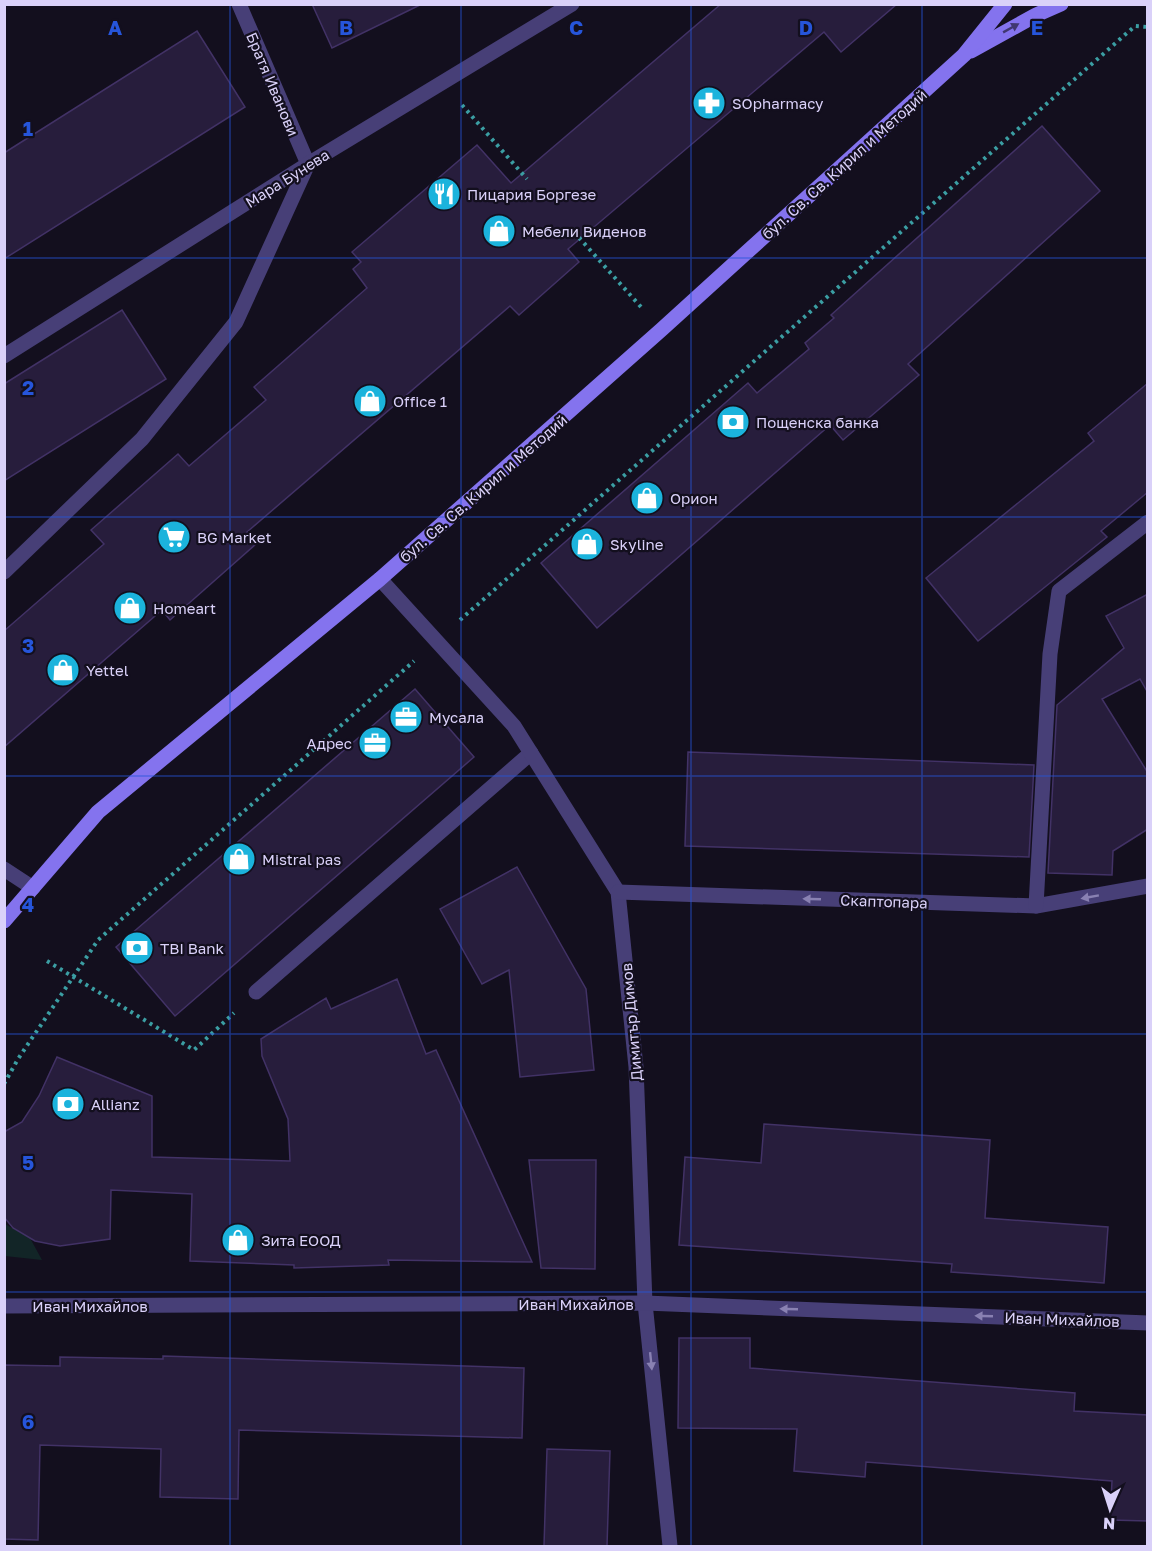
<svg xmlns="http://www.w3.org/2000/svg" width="1152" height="1551" font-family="'Golos Text',sans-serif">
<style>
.green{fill:#122527}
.building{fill:#271d3c;stroke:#423266;stroke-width:1.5}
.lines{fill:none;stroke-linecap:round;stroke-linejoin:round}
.path{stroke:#3b9ea3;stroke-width:4;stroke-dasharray:3 4.5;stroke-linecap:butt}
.lane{stroke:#473f77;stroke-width:15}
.street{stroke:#473f77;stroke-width:15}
.secondary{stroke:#8473ee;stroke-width:15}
.oneway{fill:#403771}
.oneway2{fill:#8981b2}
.grid{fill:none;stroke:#2655da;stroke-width:1.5;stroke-opacity:0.55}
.labels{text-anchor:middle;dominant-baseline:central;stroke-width:4.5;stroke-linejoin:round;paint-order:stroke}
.street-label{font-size:15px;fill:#dad1f9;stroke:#130f1e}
.poi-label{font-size:15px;fill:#dad1f9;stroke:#130f1e;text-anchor:start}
.grid-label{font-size:20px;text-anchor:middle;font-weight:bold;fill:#2655da;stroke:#130f1e;stroke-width:4.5;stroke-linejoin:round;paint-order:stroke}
</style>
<rect width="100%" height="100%" fill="#130f1e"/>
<polygon class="green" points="5,1224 30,1238 42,1260 5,1256"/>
<g class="building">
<polygon points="312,4 422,4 332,48"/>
<polygon points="721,4 897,4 841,52 824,32 568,249 579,262 519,315 510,306 247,532 257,543 170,620 162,610 4,747 4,631 104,544 91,530 178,454 189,466 266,400 254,387 367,288 353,269 361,262 352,252 477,145 511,183"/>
<polygon points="197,31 245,107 4,259 4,153"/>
<polygon points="1042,126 1100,191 908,364 919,375 843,440 830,425 597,628 541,563 748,383 757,393 809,349 805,343 834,318 831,315"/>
<polygon points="122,310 166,379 4,481 4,384"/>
<polygon points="1148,383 1148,492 1101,531 1107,537 978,641 926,578 1094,441 1088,433"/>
<polygon points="1148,594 1148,693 1140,679 1102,699 1148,773 1148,829 1113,851 1112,875 1048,873 1057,705 1124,648 1106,616"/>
<polygon points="415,689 474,757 175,1016 116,947"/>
<polygon points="688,752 1034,765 1029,857 685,846"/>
<polygon points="517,867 586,989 594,1070 520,1077 509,970 482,984 440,909"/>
<polygon points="397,979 426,1054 436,1050 532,1262 388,1260 389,1265 294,1268 294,1265 190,1261 192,1194 111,1190 110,1239 60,1246 35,1241 13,1228 4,1217 4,1132 22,1122 39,1096 57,1057 152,1096 152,1157 290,1161 288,1119 262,1056 261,1039 326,998 331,1009"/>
<polygon points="764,1124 990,1140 985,1218 1108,1227 1104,1283 951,1272 952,1264 679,1245 685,1157 761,1163"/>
<polygon points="529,1160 596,1160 595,1269 541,1268"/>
<polygon points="679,1338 750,1338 750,1368 1075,1393 1074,1411 1148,1415 1148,1521 1110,1520 1112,1481 866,1462 865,1477 794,1471 797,1429 678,1428"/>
<polygon points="163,1356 524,1368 522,1438 239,1430 238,1499 160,1497 161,1449 40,1445 38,1540 4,1539 4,1365 60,1366 60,1357 163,1359"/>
<polygon points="547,1449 610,1451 607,1546 544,1546"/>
</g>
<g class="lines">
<g class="path">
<polyline points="462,105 527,179"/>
<polyline points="574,232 641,307"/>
<polyline points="460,620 1135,26 1148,27"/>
<polyline points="47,961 194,1050 234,1013"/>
<polyline points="4,1084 18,1059 98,940 414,661"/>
</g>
<g class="lane">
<polyline points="4,572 142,439 236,322 308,164"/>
<polyline points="4,869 33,888"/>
<polyline points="256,992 531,753"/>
</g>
<g class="street">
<polyline points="239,4 308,164"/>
<polyline points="4,356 308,164 572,4"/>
<polyline points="380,579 514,726 618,892 636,1067 645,1303 670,1546"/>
<polyline points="618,892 1036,906 1148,886"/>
<polyline points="1036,906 1050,654 1059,591 1148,522"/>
<polyline points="5,1306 645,1303 1148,1323"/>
</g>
<g class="secondary">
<polyline points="971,51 1036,15 1061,4"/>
<polyline points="4,921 98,812 380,579 661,330 964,55 1005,4"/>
</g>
</g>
<defs><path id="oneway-solid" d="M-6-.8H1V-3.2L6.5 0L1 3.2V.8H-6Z" transform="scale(1.5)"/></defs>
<use class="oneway" href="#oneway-solid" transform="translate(1011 28) rotate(-29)"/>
<g class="oneway2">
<use href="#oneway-solid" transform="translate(1090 897) rotate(170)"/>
<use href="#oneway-solid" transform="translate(812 899) rotate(-178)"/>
<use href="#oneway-solid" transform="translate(789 1309) rotate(-178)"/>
<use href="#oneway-solid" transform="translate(984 1316) rotate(-178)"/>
<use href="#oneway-solid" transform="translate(651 1361) rotate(84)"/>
</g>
<path class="grid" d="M230,4v1542M461,4v1542M691,4v1542M922,4v1542M4,258h1144M4,517h1144M4,776h1144M4,1034h1144M4,1292h1144"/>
<defs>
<g id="pharmacy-disc" transform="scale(1.725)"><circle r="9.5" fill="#1bb3dc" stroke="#130f1e"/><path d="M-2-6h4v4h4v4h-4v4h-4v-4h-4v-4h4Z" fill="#fff"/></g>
<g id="restaurant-disc" transform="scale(1.725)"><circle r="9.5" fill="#1bb3dc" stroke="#130f1e"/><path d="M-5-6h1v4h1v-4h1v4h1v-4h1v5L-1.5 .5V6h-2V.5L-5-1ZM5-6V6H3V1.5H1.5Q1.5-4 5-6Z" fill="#fff"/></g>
<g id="shop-disc" transform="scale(1.725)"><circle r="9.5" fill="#1bb3dc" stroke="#130f1e"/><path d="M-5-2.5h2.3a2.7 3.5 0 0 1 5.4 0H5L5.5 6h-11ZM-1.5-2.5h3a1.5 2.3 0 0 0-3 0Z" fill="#fff"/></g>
<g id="bank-disc" transform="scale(1.725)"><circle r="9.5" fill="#1bb3dc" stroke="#130f1e"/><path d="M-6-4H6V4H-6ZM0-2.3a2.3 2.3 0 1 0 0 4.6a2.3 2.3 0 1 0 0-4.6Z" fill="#fff"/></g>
<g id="supermarket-disc" transform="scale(1.725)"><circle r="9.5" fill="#1bb3dc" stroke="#130f1e"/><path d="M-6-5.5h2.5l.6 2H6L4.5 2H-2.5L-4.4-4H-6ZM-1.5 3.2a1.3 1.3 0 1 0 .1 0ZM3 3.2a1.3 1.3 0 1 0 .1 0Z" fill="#fff"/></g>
<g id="office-disc" transform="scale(1.725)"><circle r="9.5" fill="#1bb3dc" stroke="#130f1e"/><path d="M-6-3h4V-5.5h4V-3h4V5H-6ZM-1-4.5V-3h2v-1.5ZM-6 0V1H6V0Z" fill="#fff"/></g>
</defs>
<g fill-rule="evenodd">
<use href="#pharmacy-disc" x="709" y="103"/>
<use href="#restaurant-disc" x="444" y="194"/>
<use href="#shop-disc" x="499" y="231"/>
<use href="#shop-disc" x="370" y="401"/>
<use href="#bank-disc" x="733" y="422"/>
<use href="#shop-disc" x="647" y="498"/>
<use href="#supermarket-disc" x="174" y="537"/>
<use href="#shop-disc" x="587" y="544"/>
<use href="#shop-disc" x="130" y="608"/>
<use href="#shop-disc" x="63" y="670"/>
<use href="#office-disc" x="406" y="717"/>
<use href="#office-disc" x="375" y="743"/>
<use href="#shop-disc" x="239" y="859"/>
<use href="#bank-disc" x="137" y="948"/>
<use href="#bank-disc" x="68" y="1104"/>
<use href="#shop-disc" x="238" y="1240"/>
</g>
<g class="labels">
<g class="street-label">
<text transform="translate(273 84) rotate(67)">Братя Иванови</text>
<text transform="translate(844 164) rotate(-42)">бул. Св. Св. Кирил и Методий</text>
<text transform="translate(287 178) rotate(-32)">Мара Бунева</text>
<text transform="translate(483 488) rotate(-41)">бул. Св. Св. Кирил и Методий</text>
<text transform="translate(884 901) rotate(2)">Скаптопара</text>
<text transform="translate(631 1022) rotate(-95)">Димитър Димов</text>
<text x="576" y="1304">Иван Михайлов</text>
<text x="90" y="1306">Иван Михайлов</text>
<text transform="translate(1062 1319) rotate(2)">Иван Михайлов</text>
</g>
<g class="poi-label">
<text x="732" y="103">SOpharmacy</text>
<text x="467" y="194">Пицария Боргезе</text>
<text x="522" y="231">Мебели Виденов</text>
<text x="393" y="401">Office 1</text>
<text x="756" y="422">Пощенска банка</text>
<text x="670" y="498">Орион</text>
<text x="197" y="537">BG Market</text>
<text x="610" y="544">Skyline</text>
<text x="153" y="608">Homeart</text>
<text x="86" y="670">Yettel</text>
<text x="429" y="717">Мусала</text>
<text x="352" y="743" text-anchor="end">Адрес</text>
<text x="262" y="859">Mistral pas</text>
<text x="160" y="948">TBI Bank</text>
<text x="91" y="1104">Allianz</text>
<text x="261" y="1240">Зита ЕООД</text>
</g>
</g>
<g class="grid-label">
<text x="115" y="35">A</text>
<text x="346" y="35">B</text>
<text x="576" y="35">C</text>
<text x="806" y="35">D</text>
<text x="1037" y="35">E</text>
<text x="28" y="136">1</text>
<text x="28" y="395">2</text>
<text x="28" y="653">3</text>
<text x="28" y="912">4</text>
<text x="28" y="1170">5</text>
<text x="28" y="1429">6</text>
</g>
<rect width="1152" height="1551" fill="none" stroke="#dad1f9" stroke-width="12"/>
<g transform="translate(1110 1509) rotate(183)" stroke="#130f1e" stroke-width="4.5" paint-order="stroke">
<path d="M0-4.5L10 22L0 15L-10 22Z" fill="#dad1f9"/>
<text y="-9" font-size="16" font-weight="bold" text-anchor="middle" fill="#dad1f9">N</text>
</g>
</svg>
